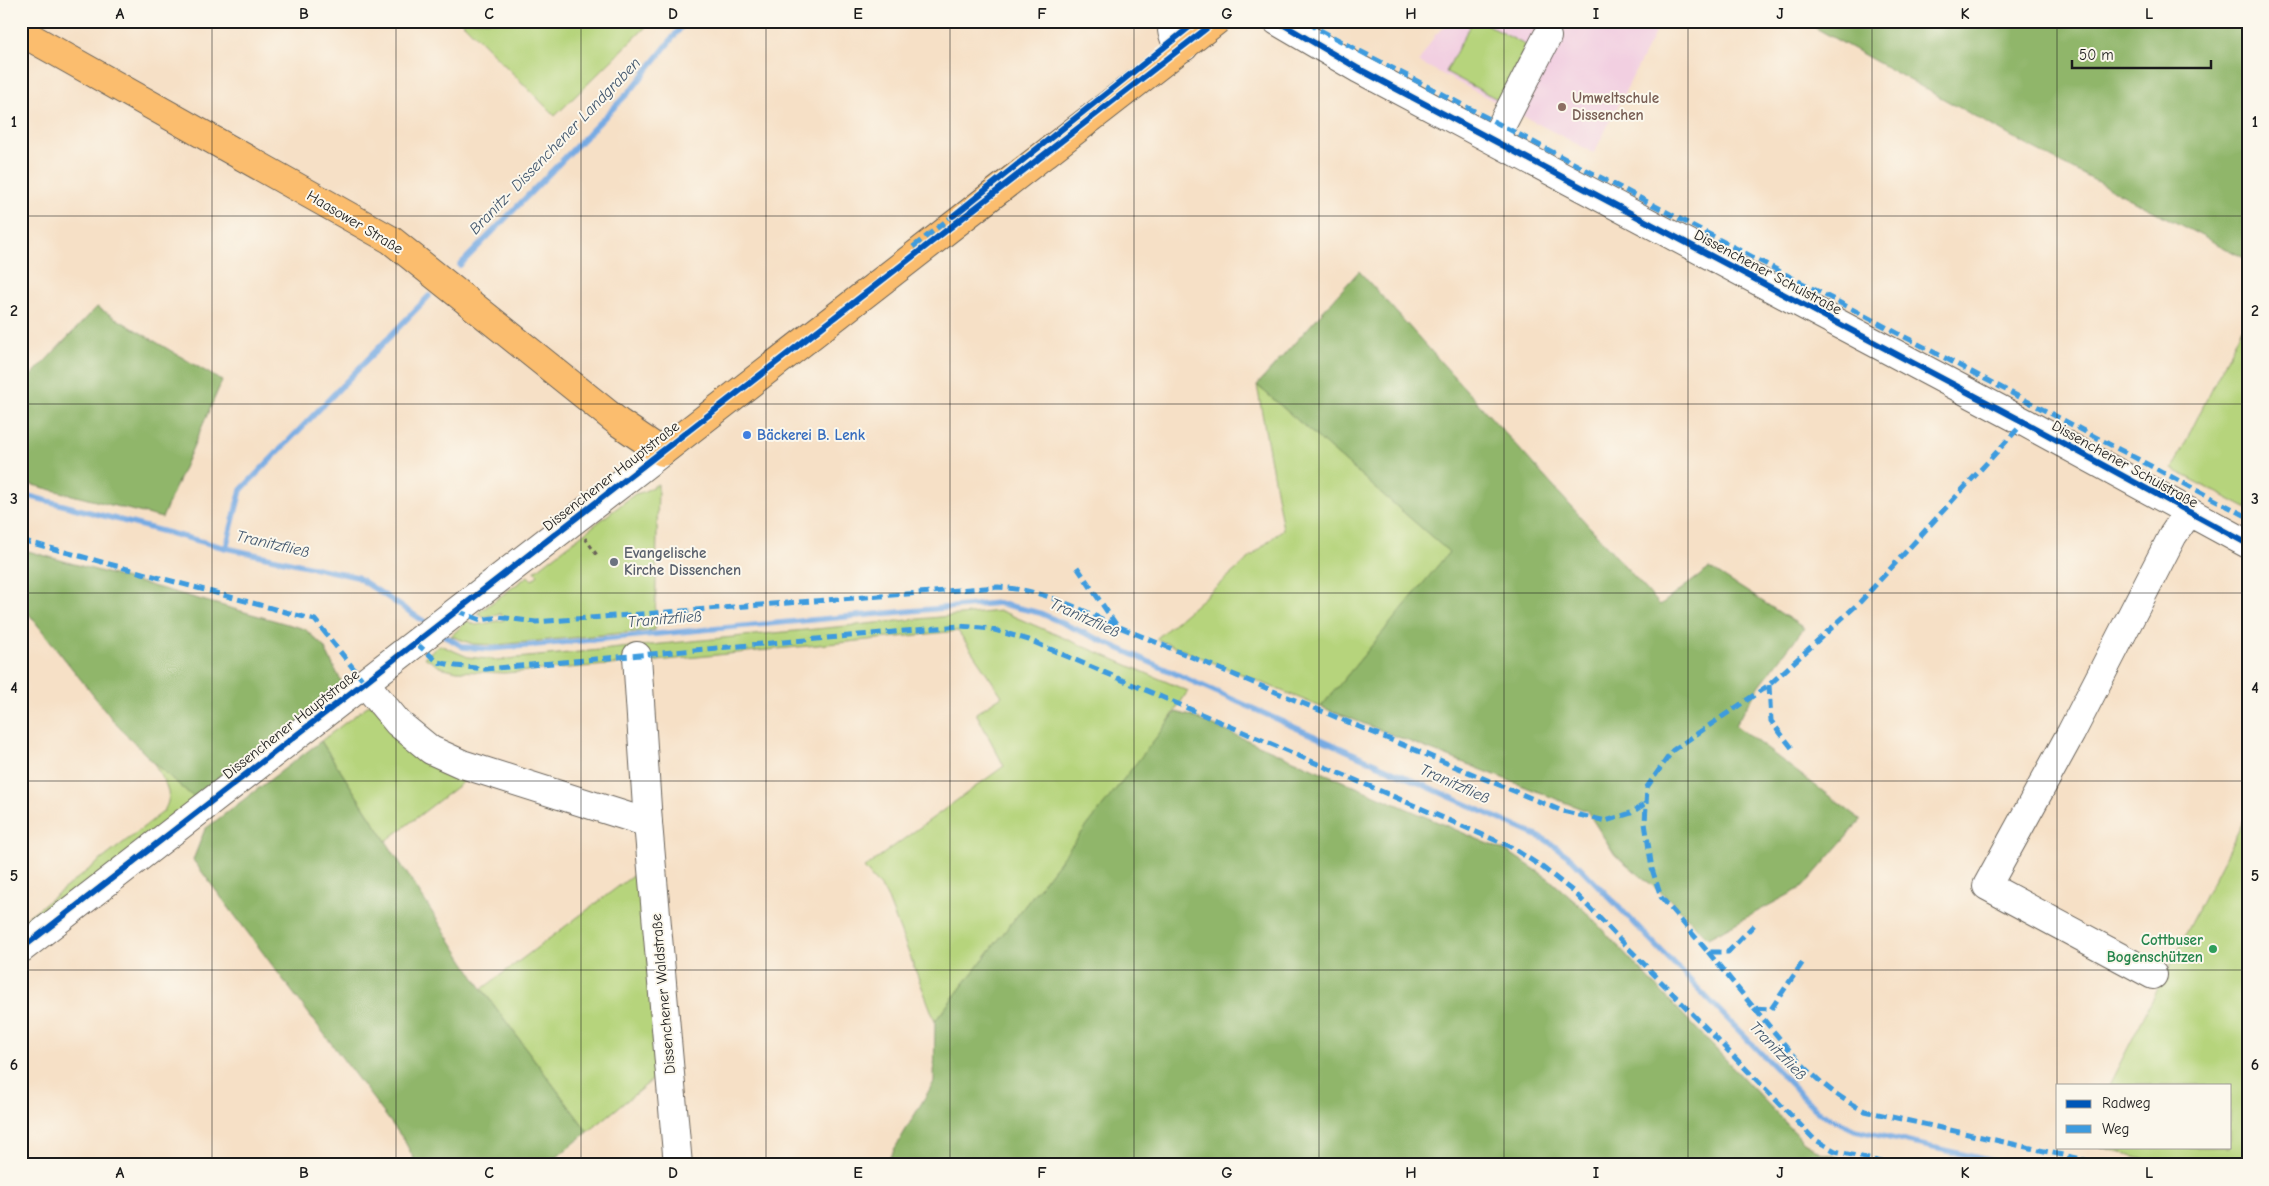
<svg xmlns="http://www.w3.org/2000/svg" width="2269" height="1186" font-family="'Comic Neue',sans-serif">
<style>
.built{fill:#f2cfe1}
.green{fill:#b6d47b;stroke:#69784c}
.forest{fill:#90b66b;stroke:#566944}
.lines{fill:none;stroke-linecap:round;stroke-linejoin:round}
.stream{stroke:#76aae3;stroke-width:5.5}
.minor-casing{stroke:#686158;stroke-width:30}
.major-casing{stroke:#686158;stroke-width:30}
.path{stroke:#686158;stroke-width:3;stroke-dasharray:4 4;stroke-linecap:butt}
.minor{stroke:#fff;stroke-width:28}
.major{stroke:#fbbd6e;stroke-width:28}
.quiet{stroke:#3c9bdf;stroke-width:5;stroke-dasharray:10 5;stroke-linecap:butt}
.cycleway-casing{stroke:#fbf7ec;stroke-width:9}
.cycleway{stroke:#0057b8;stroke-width:6}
.grid{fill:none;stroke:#1c1c1c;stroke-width:1;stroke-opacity:0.55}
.education-dot{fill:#8d6e63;stroke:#fbf7ec;stroke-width:2}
.shop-dot{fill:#3f7fe0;stroke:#fbf7ec;stroke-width:2}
.worship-dot{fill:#6b7280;stroke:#fbf7ec;stroke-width:2}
.leisure-dot{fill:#2e9e5b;stroke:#fbf7ec;stroke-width:2}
.labels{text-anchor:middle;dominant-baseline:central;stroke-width:4;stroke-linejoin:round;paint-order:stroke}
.education-label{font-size:15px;font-weight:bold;fill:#785e54;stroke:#fbf7ec;text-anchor:start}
.street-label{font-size:15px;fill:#1c1c1c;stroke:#fbf7ec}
.shop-label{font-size:15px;font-weight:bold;fill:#366cbe;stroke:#fbf7ec;text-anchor:start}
.worship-label{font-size:15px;font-weight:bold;fill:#5b616d;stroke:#fbf7ec;text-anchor:start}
.leisure-label{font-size:15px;font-weight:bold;fill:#27864d;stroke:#fbf7ec;text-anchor:end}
.water-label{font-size:16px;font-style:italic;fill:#40556c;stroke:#fbf7ec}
.neatline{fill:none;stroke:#1c1c1c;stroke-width:2}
.grid-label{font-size:16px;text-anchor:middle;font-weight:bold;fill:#1c1c1c}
</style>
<rect width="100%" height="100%" fill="#fbf7ec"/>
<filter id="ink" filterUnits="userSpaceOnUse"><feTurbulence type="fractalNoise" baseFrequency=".02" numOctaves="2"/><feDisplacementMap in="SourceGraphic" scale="10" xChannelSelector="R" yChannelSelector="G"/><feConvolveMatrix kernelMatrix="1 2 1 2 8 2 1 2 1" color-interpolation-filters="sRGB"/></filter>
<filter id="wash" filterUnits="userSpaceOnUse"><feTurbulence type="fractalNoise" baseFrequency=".0096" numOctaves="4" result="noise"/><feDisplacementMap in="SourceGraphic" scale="20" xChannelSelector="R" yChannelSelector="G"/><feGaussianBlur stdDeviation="1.12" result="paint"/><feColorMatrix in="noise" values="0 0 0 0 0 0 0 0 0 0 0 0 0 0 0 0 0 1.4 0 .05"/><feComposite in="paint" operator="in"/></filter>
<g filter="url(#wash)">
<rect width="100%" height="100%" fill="#f6e0c6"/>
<polygon class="built" points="1452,21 1661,21 1594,153 1419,62 1435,35"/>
<g class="green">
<polygon points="461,21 652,21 555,116"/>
<polygon points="1472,21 1480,21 1527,46 1499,100 1446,72"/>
<polygon points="2248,316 2248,509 2172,469"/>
<polygon points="1257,385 1450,552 1321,707 1156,639 1283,529"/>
<polygon points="658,484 655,630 496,645 473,644 451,636 467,621 476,625 504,620 501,614 484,617 478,613 528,576 532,580 538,575 535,571 635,494 643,492"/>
<polygon points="1001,611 1188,691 1164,728 935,1021 886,894 864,868 1004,766 976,713 1002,696 958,631 647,662 504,673 457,671 440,667 424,657 440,645 468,657 497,660"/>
<polygon points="370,704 467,779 386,841 321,741"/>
<path d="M154,763l44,38 -177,134v-13l142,-110c13,-18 0,-31 -9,-49z"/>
<polygon points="2248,812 2248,1165 2167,1165 2101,1147 2230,1147 2230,1085 2109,1085"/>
<polygon points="643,868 656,1077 588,1132 482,989"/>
</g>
<g class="forest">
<polygon points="1803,21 2248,21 2248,260 2032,148"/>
<polygon points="1359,271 1660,605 1710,568 1804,628 1760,685 1735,725 1861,820 1803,887 1708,938 1669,899 1615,855 1587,811 1321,707 1449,552 1257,385"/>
<polygon points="97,307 222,381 162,518 21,482 21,386"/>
<polygon points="21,549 305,629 324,647 345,689 198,801 154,763 116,724 21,604"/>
<polygon points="1176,712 1191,716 1510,853 1548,878 1580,906 1804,1142 1822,1153 1868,1165 885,1165 934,1082 935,1021"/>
<polygon points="321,741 482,989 588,1132 547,1165 417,1165 404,1140 193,860 205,829"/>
</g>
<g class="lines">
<g class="stream">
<polyline points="460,265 633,88 686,21"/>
<polyline points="21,494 226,548 357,577 428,624"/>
<polyline points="226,548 241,490 429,296"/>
<polyline points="440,633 463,647 490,649 998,603 1040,613 1546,840 1572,859 1818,1112 1855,1130 2010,1165"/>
</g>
</g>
</g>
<g filter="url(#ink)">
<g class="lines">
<g class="minor-casing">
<g id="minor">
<polyline points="1175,21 1172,31 1175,40 1184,47"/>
<polyline points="1277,21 1359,69 2024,422 2248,544"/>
<polyline points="1494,140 1547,37"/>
<polyline points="637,656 648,823"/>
<polyline points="365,683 398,723 431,750 462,764 648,823 678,1165"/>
<polyline points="21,949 662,452"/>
<polyline points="2153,975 1987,886 2071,733 2173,535 2188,513"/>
</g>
</g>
<g class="major-casing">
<polyline id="major" points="21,32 391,240 618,422 662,452 1216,21"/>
</g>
<polyline class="path" points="585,538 597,555"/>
<use href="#minor" class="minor"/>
<use href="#major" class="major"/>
<g class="quiet">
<polyline points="1308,21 1316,28 2248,517"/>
<polyline points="913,247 955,214"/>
<polyline points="21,540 315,620 365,683"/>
<polyline points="1077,567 1117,626 1562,811 1606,821 1631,813 1646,803"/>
<path d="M457,611l24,9 18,-3 37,5 462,-35c46,3 77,20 119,39"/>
<polyline points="416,643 438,662 456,666 486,669 960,626 991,629 1029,640 1511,847 1542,867 1575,893 1814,1139 1835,1151 1894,1165"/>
<polyline points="1769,685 1771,721 1792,748"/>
<polyline points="1754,925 1728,952 1708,952 1661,897 1652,869 1645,823 1647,787 1673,750 1769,685 1860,602 2024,422"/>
<polyline points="1708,952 1754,1008 1771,1009 1805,959"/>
<path d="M1754,1008c35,41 61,79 111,103l242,54"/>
</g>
<g class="cycleway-casing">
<g id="cycleway">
<polyline points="1277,21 1359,69 2024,422 2248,544"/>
<polyline points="953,216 1197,21"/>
<polyline points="21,949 1216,21"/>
</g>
</g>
<use href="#cycleway" class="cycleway"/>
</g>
</g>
<path class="grid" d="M212,21v1144M396,21v1144M581,21v1144M766,21v1144M950,21v1144M1134,21v1144M1319,21v1144M1504,21v1144M1688,21v1144M1872,21v1144M2057,21v1144M21,216h2227M21,404h2227M21,593h2227M21,781h2227M21,970h2227"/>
<circle class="education-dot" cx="1562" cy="107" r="5"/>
<circle class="shop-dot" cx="747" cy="435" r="5"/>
<circle class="worship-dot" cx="614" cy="562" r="5"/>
<circle class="leisure-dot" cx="2213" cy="949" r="5"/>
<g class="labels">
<g class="education-label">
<text x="1572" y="98">Umweltschule<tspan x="1572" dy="17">Dissenchen</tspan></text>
</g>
<g class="street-label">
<text transform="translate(355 222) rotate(31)">Haasower Straße</text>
<text transform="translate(1768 272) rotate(28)">Dissenchener Schulstraße</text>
<text transform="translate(2125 464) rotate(29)">Dissenchener Schulstraße</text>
<text transform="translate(611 476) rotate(-38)">Dissenchener Hauptstraße</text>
<text transform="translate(291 724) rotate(-38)">Dissenchener Hauptstraße</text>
<text transform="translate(663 994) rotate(-95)">Dissenchener Waldstraße</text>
</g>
<g class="shop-label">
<text x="757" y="435">Bäckerei B. Lenk</text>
</g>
<g class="worship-label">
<text x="624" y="553">Evangelische<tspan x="624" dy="17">Kirche Dissenchen</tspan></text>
</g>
<g class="leisure-label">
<text x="2203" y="940">Cottbuser<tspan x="2203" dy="17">Bogenschützen</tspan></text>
</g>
<g class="water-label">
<text transform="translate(555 146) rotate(-46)">Branitz- Dissenchener Landgraben</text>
<text transform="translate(273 544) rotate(13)">Tranitzfließ</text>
<text transform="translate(1085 618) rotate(24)">Tranitzfließ</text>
<text transform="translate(665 619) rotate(-5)">Tranitzfließ</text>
<text transform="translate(1455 784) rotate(24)">Tranitzfließ</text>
<text transform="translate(1778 1051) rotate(46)">Tranitzfließ</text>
</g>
</g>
<rect width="2269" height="1186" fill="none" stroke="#fbf7ec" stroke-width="55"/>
<rect x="2056" y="1084" width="175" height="65" fill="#fbf7ec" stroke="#a29f99"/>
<rect x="2066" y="1100" width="25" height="8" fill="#0057b8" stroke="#a29f99"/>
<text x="2102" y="1108" font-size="15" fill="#1c1c1c">Radweg</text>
<rect x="2066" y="1125" width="25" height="8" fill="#3c9bdf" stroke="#a29f99"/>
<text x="2102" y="1134" font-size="15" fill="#1c1c1c">Weg</text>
<path d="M2072 60v8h139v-8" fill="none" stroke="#1c1c1c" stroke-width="2.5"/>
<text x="2079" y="60" font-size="15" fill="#1c1c1c" stroke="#fbf7ec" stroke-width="4" paint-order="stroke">50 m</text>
<rect x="28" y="28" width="2214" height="1130" class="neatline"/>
<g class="grid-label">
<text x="120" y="19">A</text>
<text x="304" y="19">B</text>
<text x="489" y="19">C</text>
<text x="673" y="19">D</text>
<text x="858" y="19">E</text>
<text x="1042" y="19">F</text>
<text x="1227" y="19">G</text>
<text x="1411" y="19">H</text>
<text x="1596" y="19">I</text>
<text x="1780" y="19">J</text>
<text x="1965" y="19">K</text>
<text x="2149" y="19">L</text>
<text x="14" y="127">1</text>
<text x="2255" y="127">1</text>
<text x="14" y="316">2</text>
<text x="2255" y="316">2</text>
<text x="14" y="504">3</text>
<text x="2255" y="504">3</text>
<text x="14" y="693">4</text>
<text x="2255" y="693">4</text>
<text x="14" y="881">5</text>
<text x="2255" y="881">5</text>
<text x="14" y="1070">6</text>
<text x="2255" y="1070">6</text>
<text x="120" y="1178">A</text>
<text x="304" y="1178">B</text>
<text x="489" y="1178">C</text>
<text x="673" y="1178">D</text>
<text x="858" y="1178">E</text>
<text x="1042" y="1178">F</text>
<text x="1227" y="1178">G</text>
<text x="1411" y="1178">H</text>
<text x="1596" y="1178">I</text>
<text x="1780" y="1178">J</text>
<text x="1965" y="1178">K</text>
<text x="2149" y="1178">L</text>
</g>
</svg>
